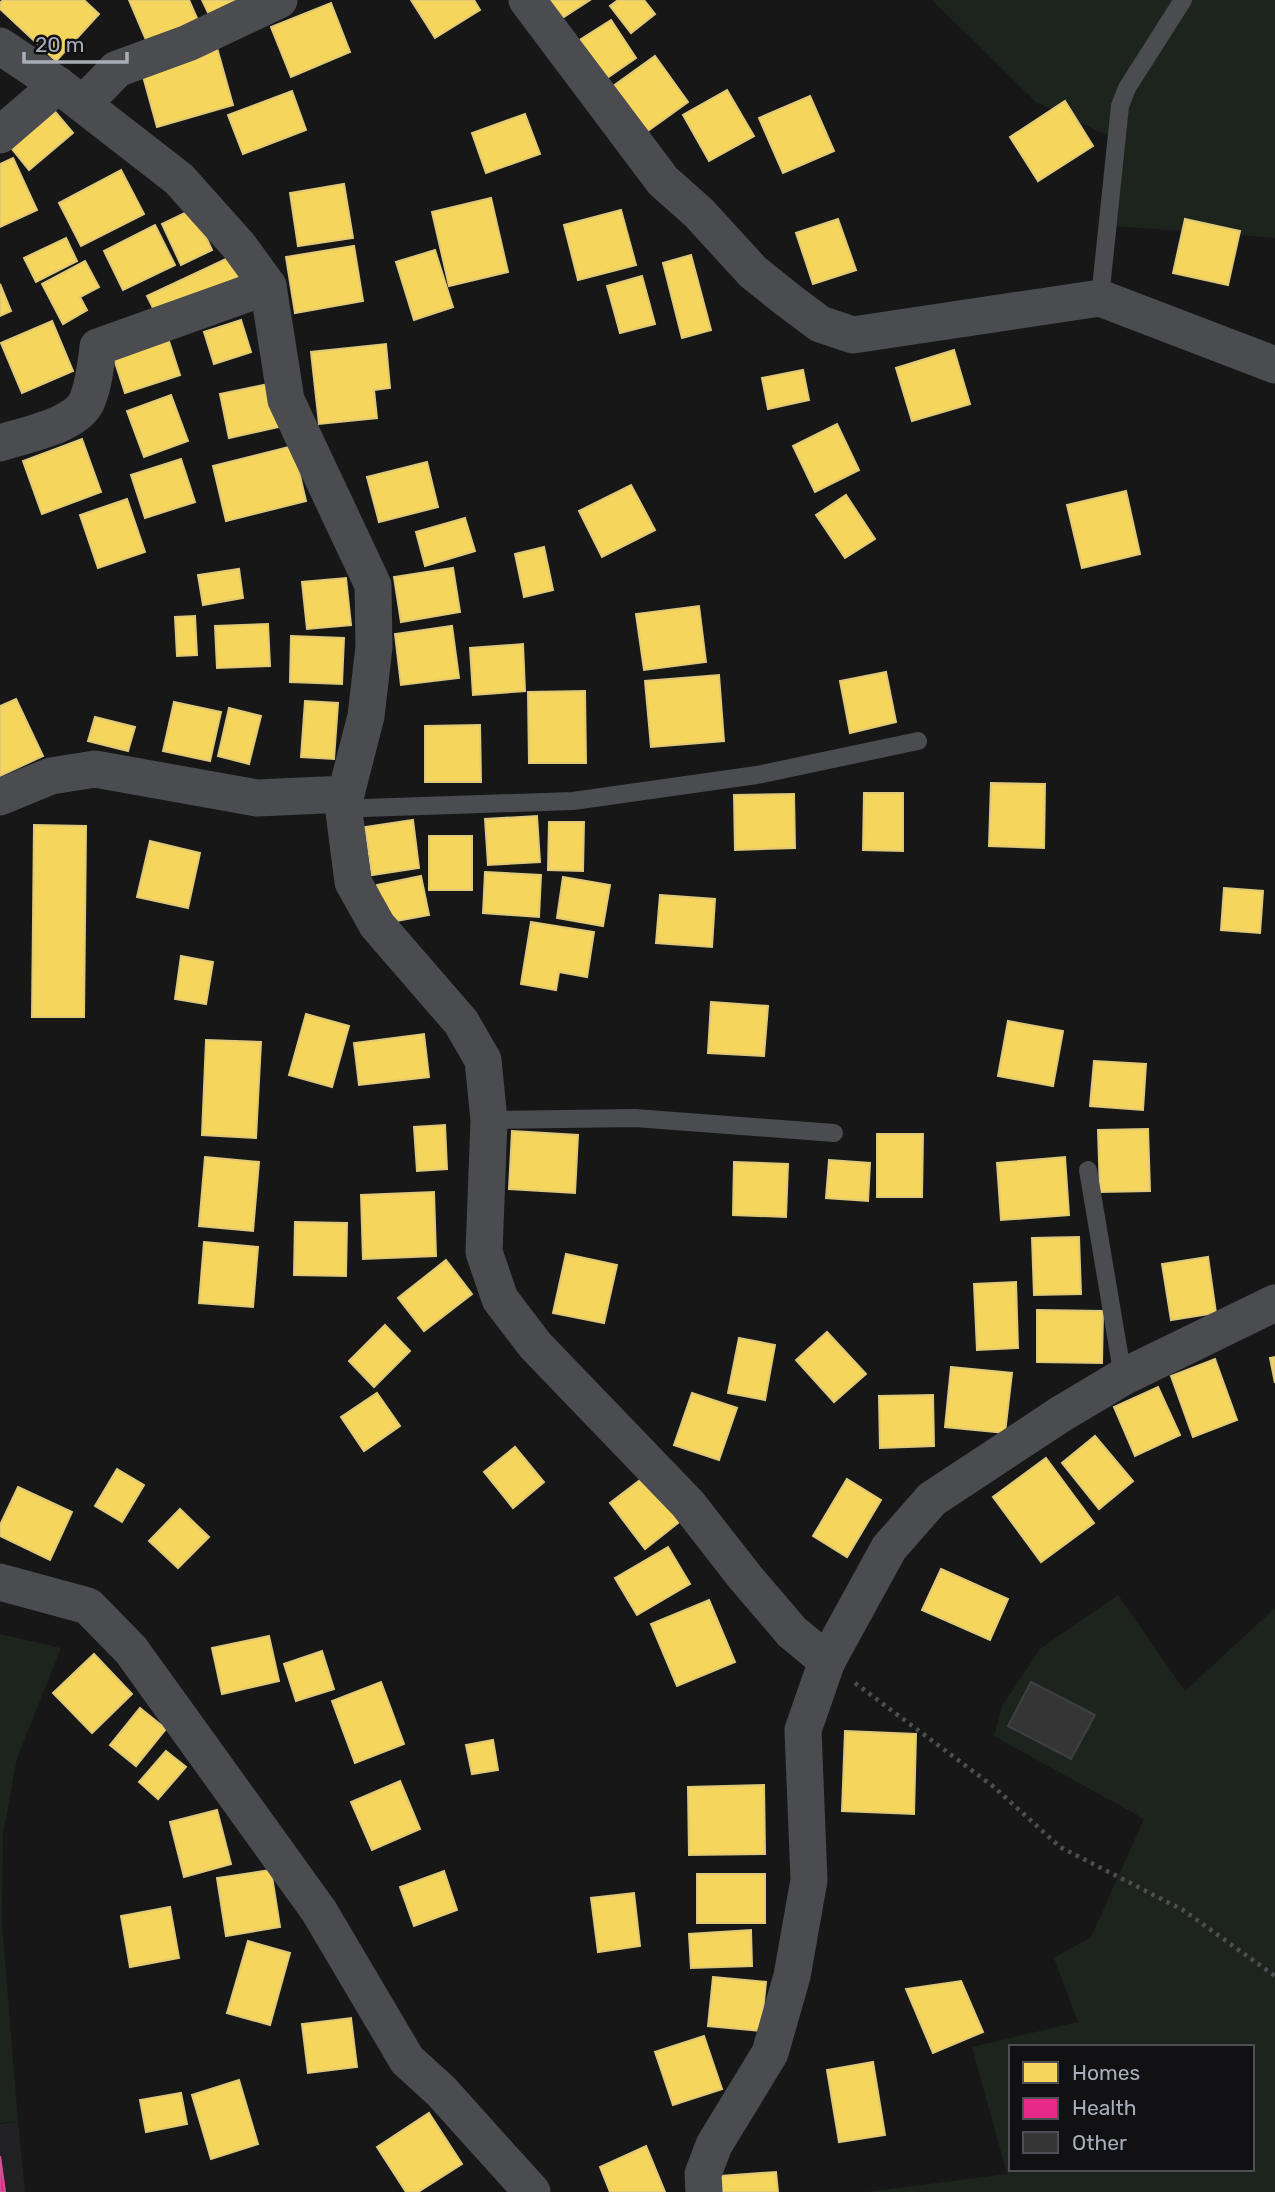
<svg xmlns="http://www.w3.org/2000/svg" width="1275" height="2192" font-family="Rubik,sans-serif">
<style>
.built{fill:#212123}
.green{fill:#1d241e;fill-rule:evenodd}
.homes{fill:#f6d55c;stroke:#dfc978;stroke-width:2}
.health{fill:#e7298a;stroke:#d45198;stroke-width:2}
.building{fill:#353536;stroke:#3f4043;stroke-width:2}
.lines{fill:none;stroke-linecap:round;stroke-linejoin:round}
.path{stroke:#4d4e52;stroke-width:4.5;stroke-dasharray:3.5 5;stroke-linecap:butt}
.service{stroke:#4b4c50;stroke-width:18}
.minor{stroke:#4b4c50;stroke-width:37}
</style>
<rect width="100%" height="100%" fill="#171717"/>
<polygon class="built" points="18,2121 25,2192 0,2192 0,2124"/>
<g class="green">
<polygon points="932,0 1275,0 1275,238 1101,225 1109,136 1036,102"/>
<path d="M1118,1595l67,96 90,-83v584h-409l141,-18 -35,-127 106,-25 -24,-64 37,-21 53,-118 -150,-83 8,-30 38,-57zM1011,2047h241v122h-241z"/>
<polygon points="0,1634 61,1648 17,1758 3,1834 2,1924 18,2121 0,2123"/>
</g>
<g class="homes">
<polygon points="3,0 84,0 99,14 56,61 0,9 0,3"/>
<polygon points="129,0 189,0 200,25 149,47"/>
<polygon points="202,0 253,0 212,21"/>
<polygon points="411,0 474,0 480,10 435,38"/>
<polygon points="543,0 590,0 556,22"/>
<polygon points="618,0 644,0 655,14 631,33 610,6"/>
<polygon points="331,3 350,52 291,77 271,27"/>
<polygon points="611,20 636,58 604,80 578,41"/>
<polygon points="217,48 233,105 157,127 141,69"/>
<polygon points="655,56 688,102 642,135 609,89"/>
<polygon points="727,90 754,136 709,161 683,115"/>
<polygon points="292,91 306,130 243,154 228,115"/>
<polygon points="810,96 834,151 783,173 759,118"/>
<polygon points="1065,101 1093,146 1038,181 1010,137"/>
<polygon points="52,108 73,133 29,170 8,144"/>
<polygon points="525,114 540,154 486,173 472,133"/>
<polygon points="13,158 37,210 0,227 0,164"/>
<polygon points="121,170 144,214 81,246 59,203"/>
<polygon points="344,184 353,238 298,246 290,193"/>
<polygon points="491,198 508,272 449,286 432,212"/>
<polygon points="193,209 212,250 181,265 162,224"/>
<polygon points="621,210 636,265 578,280 564,225"/>
<polygon points="838,219 856,270 813,284 796,233"/>
<polygon points="1185,219 1240,231 1228,285 1173,273"/>
<polygon points="155,225 175,265 123,290 104,251"/>
<polygon points="66,238 77,261 36,282 24,258"/>
<polygon points="354,246 363,301 295,313 286,257"/>
<polygon points="435,250 453,307 414,320 396,262"/>
<polygon points="691,255 711,330 682,338 663,263"/>
<polygon points="230,257 242,282 160,322 147,296"/>
<polygon points="85,261 99,287 80,297 87,310 63,324 42,284"/>
<polygon points="642,276 655,324 620,333 607,286"/>
<polygon points="0,284 11,311 0,316"/>
<polygon points="241,320 251,352 214,364 204,332"/>
<polygon points="52,321 73,371 22,393 1,343"/>
<polygon points="166,332 180,375 125,393 111,350"/>
<polygon points="386,344 390,388 374,390 377,418 319,424 311,352"/>
<polygon points="954,350 970,404 912,421 896,368"/>
<polygon points="803,370 809,400 768,409 762,378"/>
<polygon points="273,383 283,426 229,438 220,394"/>
<polygon points="171,395 188,441 144,457 127,411"/>
<polygon points="837,424 859,470 815,492 793,446"/>
<polygon points="82,439 101,492 42,514 23,461"/>
<polygon points="293,446 306,501 226,521 213,466"/>
<polygon points="181,459 195,502 145,518 131,475"/>
<polygon points="427,462 438,507 379,522 367,477"/>
<polygon points="631,485 655,530 602,557 579,511"/>
<polygon points="1126,491 1140,554 1082,568 1067,505"/>
<polygon points="846,495 875,539 845,558 816,515"/>
<polygon points="127,499 145,552 98,568 80,515"/>
<polygon points="465,518 475,551 425,566 416,532"/>
<polygon points="544,547 553,590 524,597 515,554"/>
<polygon points="453,568 460,612 401,622 394,577"/>
<polygon points="239,569 243,598 203,605 198,575"/>
<polygon points="346,578 351,625 307,629 302,582"/>
<polygon points="699,606 706,662 644,670 636,614"/>
<polygon points="195,616 197,655 177,656 175,617"/>
<polygon points="268,624 270,666 217,668 215,626"/>
<polygon points="452,626 459,678 401,685 395,634"/>
<polygon points="291,636 344,638 342,684 290,682"/>
<polygon points="523,644 525,691 473,695 470,648"/>
<polygon points="886,672 896,722 850,733 840,681"/>
<polygon points="719,675 724,741 651,747 645,681"/>
<polygon points="585,691 586,763 529,763 528,692"/>
<polygon points="16,699 43,756 0,776 0,706"/>
<polygon points="305,701 338,703 334,759 301,757"/>
<polygon points="174,702 221,712 210,761 163,751"/>
<polygon points="229,708 261,716 249,764 218,756"/>
<polygon points="95,717 135,727 128,751 88,741"/>
<polygon points="480,725 481,782 425,782 425,726"/>
<polygon points="991,783 1045,784 1044,848 989,846"/>
<polygon points="864,793 903,793 903,851 863,850"/>
<polygon points="794,794 795,848 735,850 734,795"/>
<polygon points="537,816 540,862 488,865 485,819"/>
<polygon points="413,820 419,868 372,875 365,827"/>
<polygon points="549,822 584,822 583,871 548,870"/>
<polygon points="34,825 86,826 84,1017 32,1017"/>
<rect x="429" y="836" width="43" height="54"/>
<polygon points="150,841 200,853 188,908 137,897"/>
<polygon points="485,872 541,875 539,917 483,913"/>
<polygon points="421,876 429,915 385,923 377,885"/>
<polygon points="563,877 610,885 603,926 557,918"/>
<polygon points="1224,888 1263,891 1260,933 1221,930"/>
<polygon points="660,895 715,899 712,947 656,943"/>
<polygon points="531,922 594,932 587,977 559,972 556,990 521,984"/>
<polygon points="181,956 213,962 206,1004 175,999"/>
<polygon points="711,1002 768,1006 764,1056 708,1053"/>
<polygon points="306,1014 349,1026 332,1087 289,1075"/>
<polygon points="1008,1021 1063,1031 1053,1086 998,1076"/>
<polygon points="424,1034 429,1077 359,1085 354,1043"/>
<polygon points="206,1040 261,1042 256,1138 202,1135"/>
<polygon points="1094,1061 1146,1064 1143,1110 1090,1106"/>
<polygon points="445,1125 447,1169 417,1171 414,1127"/>
<polygon points="1148,1129 1150,1191 1100,1192 1098,1130"/>
<polygon points="512,1131 578,1135 575,1193 509,1189"/>
<polygon points="877,1134 923,1134 922,1197 877,1197"/>
<polygon points="205,1157 259,1162 253,1231 199,1226"/>
<polygon points="1065,1157 1069,1215 1001,1220 997,1163"/>
<polygon points="829,1160 870,1163 868,1201 826,1198"/>
<polygon points="734,1162 788,1164 786,1217 733,1215"/>
<polygon points="434,1192 436,1256 363,1259 361,1195"/>
<polygon points="295,1222 347,1223 346,1276 294,1275"/>
<polygon points="1079,1237 1081,1294 1034,1295 1032,1238"/>
<polygon points="204,1242 258,1247 253,1307 199,1303"/>
<polygon points="566,1254 617,1265 604,1323 553,1313"/>
<polygon points="1208,1257 1216,1313 1171,1320 1162,1264"/>
<polygon points="446,1260 472,1294 424,1331 398,1298"/>
<polygon points="1016,1282 1018,1348 977,1350 974,1284"/>
<polygon points="1037,1310 1103,1311 1102,1363 1037,1362"/>
<polygon points="385,1325 410,1351 374,1387 349,1361"/>
<polygon points="827,1332 866,1374 834,1402 796,1360"/>
<polygon points="739,1338 775,1345 765,1400 728,1393"/>
<polygon points="1275,1357 1275,1383 1270,1358"/>
<polygon points="1215,1359 1237,1420 1193,1437 1171,1376"/>
<polygon points="951,1367 1012,1373 1005,1433 945,1427"/>
<polygon points="1158,1387 1180,1435 1135,1456 1114,1407"/>
<polygon points="377,1393 400,1426 364,1451 341,1417"/>
<polygon points="692,1393 737,1408 719,1460 674,1445"/>
<polygon points="933,1395 934,1446 880,1448 879,1396"/>
<polygon points="1095,1436 1133,1481 1099,1509 1062,1463"/>
<polygon points="515,1447 544,1482 513,1508 484,1472"/>
<polygon points="1046,1458 1094,1523 1041,1562 993,1497"/>
<polygon points="117,1469 144,1485 122,1522 95,1506"/>
<polygon points="648,1474 683,1519 645,1549 610,1503"/>
<polygon points="847,1479 881,1500 847,1557 813,1536"/>
<polygon points="18,1487 72,1512 50,1560 0,1536 0,1525"/>
<polygon points="180,1509 209,1537 178,1568 149,1541"/>
<polygon points="668,1547 690,1584 637,1615 615,1578"/>
<polygon points="941,1569 1008,1599 990,1640 922,1610"/>
<polygon points="709,1600 735,1662 677,1686 651,1624"/>
<polygon points="269,1636 279,1681 222,1694 212,1648"/>
<polygon points="322,1651 334,1689 296,1701 284,1664"/>
<polygon points="94,1654 132,1694 92,1733 53,1693"/>
<polygon points="381,1682 404,1744 355,1763 332,1701"/>
<polygon points="140,1708 166,1729 136,1766 110,1745"/>
<polygon points="845,1731 916,1734 914,1814 842,1811"/>
<polygon points="493,1740 498,1770 472,1774 466,1745"/>
<polygon points="166,1751 186,1767 158,1799 139,1782"/>
<polygon points="400,1781 420,1829 372,1850 351,1802"/>
<polygon points="764,1785 765,1854 689,1855 688,1787"/>
<polygon points="217,1810 231,1864 184,1877 170,1822"/>
<polygon points="271,1870 280,1927 226,1936 217,1878"/>
<polygon points="444,1871 457,1910 414,1926 400,1887"/>
<rect x="697" y="1874" width="68" height="49"/>
<polygon points="634,1893 640,1946 598,1952 591,1898"/>
<polygon points="170,1907 179,1958 130,1967 121,1916"/>
<polygon points="751,1930 752,1966 691,1968 689,1934"/>
<polygon points="248,1941 290,1953 270,2025 227,2013"/>
<polygon points="713,1977 766,1982 761,2031 708,2026"/>
<polygon points="961,1981 983,2032 933,2053 906,1989"/>
<polygon points="351,2018 357,2067 308,2073 302,2024"/>
<polygon points="704,2036 722,2089 673,2105 655,2052"/>
<polygon points="873,2062 885,2135 839,2142 827,2070"/>
<polygon points="239,2080 258,2144 211,2159 192,2095"/>
<polygon points="181,2093 187,2124 146,2132 140,2100"/>
<polygon points="429,2113 462,2164 418,2192 406,2192 377,2147"/>
<polygon points="646,2146 665,2192 610,2192 600,2167"/>
<polygon points="776,2172 778,2192 723,2192 721,2176"/>
</g>
<polygon class="health" points="0,2156 5,2192 0,2192"/>
<polygon class="building" points="1031,1682 1095,1715 1071,1759 1008,1726"/>
<g class="lines">
<polyline class="path" points="855,1683 994,1787 1060,1847 1183,1910 1275,1976"/>
<g class="service">
<polyline points="1100,298 1120,106 1127,88 1183,0"/>
<polyline points="344,812 364,808 573,801 757,775 918,741"/>
<polyline points="489,1120 635,1118 834,1133"/>
<polyline points="1088,1170 1123,1377"/>
</g>
<g class="minor">
<polyline points="527,0 663,181 699,213 753,272 788,300 820,324 853,335 1100,298 1275,365"/>
<polyline points="0,46 58,85 179,179 239,246 268,286 286,400 373,585 374,647 366,716 346,794 257,798 95,769 51,776 0,797"/>
<polyline points="83,104 117,69 188,43 279,0"/>
<polyline points="0,135 58,85"/>
<path d="M0,443c24,-8 76,-17 87,-42 7,-17 9,-37 11,-54l170,-61"/>
<polyline points="346,794 344,812 353,882 377,925 461,1022 483,1060 489,1120 484,1252 500,1299 535,1345 688,1504 745,1577 792,1632 827,1661 803,1730 809,1880 792,1976 770,2053 714,2145 703,2174 704,2192"/>
<polyline points="0,1582 88,1606 131,1650 319,1911 407,2060 441,2091 532,2192"/>
<polyline points="827,1661 889,1548 932,1499 1061,1414 1123,1377 1275,1303"/>
</g>
</g>
<rect x="1009" y="2045" width="245" height="126" fill="#111113" stroke="#4d4f55" stroke-width="2"/>
<rect x="1023" y="2062" width="35" height="21" fill="#f6d55c" stroke="#4d4f55" stroke-width="2"/>
<text x="1072" y="2080" font-size="21" fill="#a8adb8">Homes</text>
<rect x="1023" y="2098" width="35" height="21" fill="#e7298a" stroke="#4d4f55" stroke-width="2"/>
<text x="1072" y="2115" font-size="21" fill="#a8adb8">Health</text>
<rect x="1023" y="2132" width="35" height="21" fill="#353536" stroke="#4d4f55" stroke-width="2"/>
<text x="1072" y="2150" font-size="21" fill="#a8adb8">Other</text>
<path d="M24 52v10h103v-10" fill="none" stroke="#a8adb8" stroke-width="3.5"/>
<text x="35" y="52" font-size="21" fill="#a8adb8" stroke="#111113" stroke-width="5" paint-order="stroke">20 m</text>
</svg>
